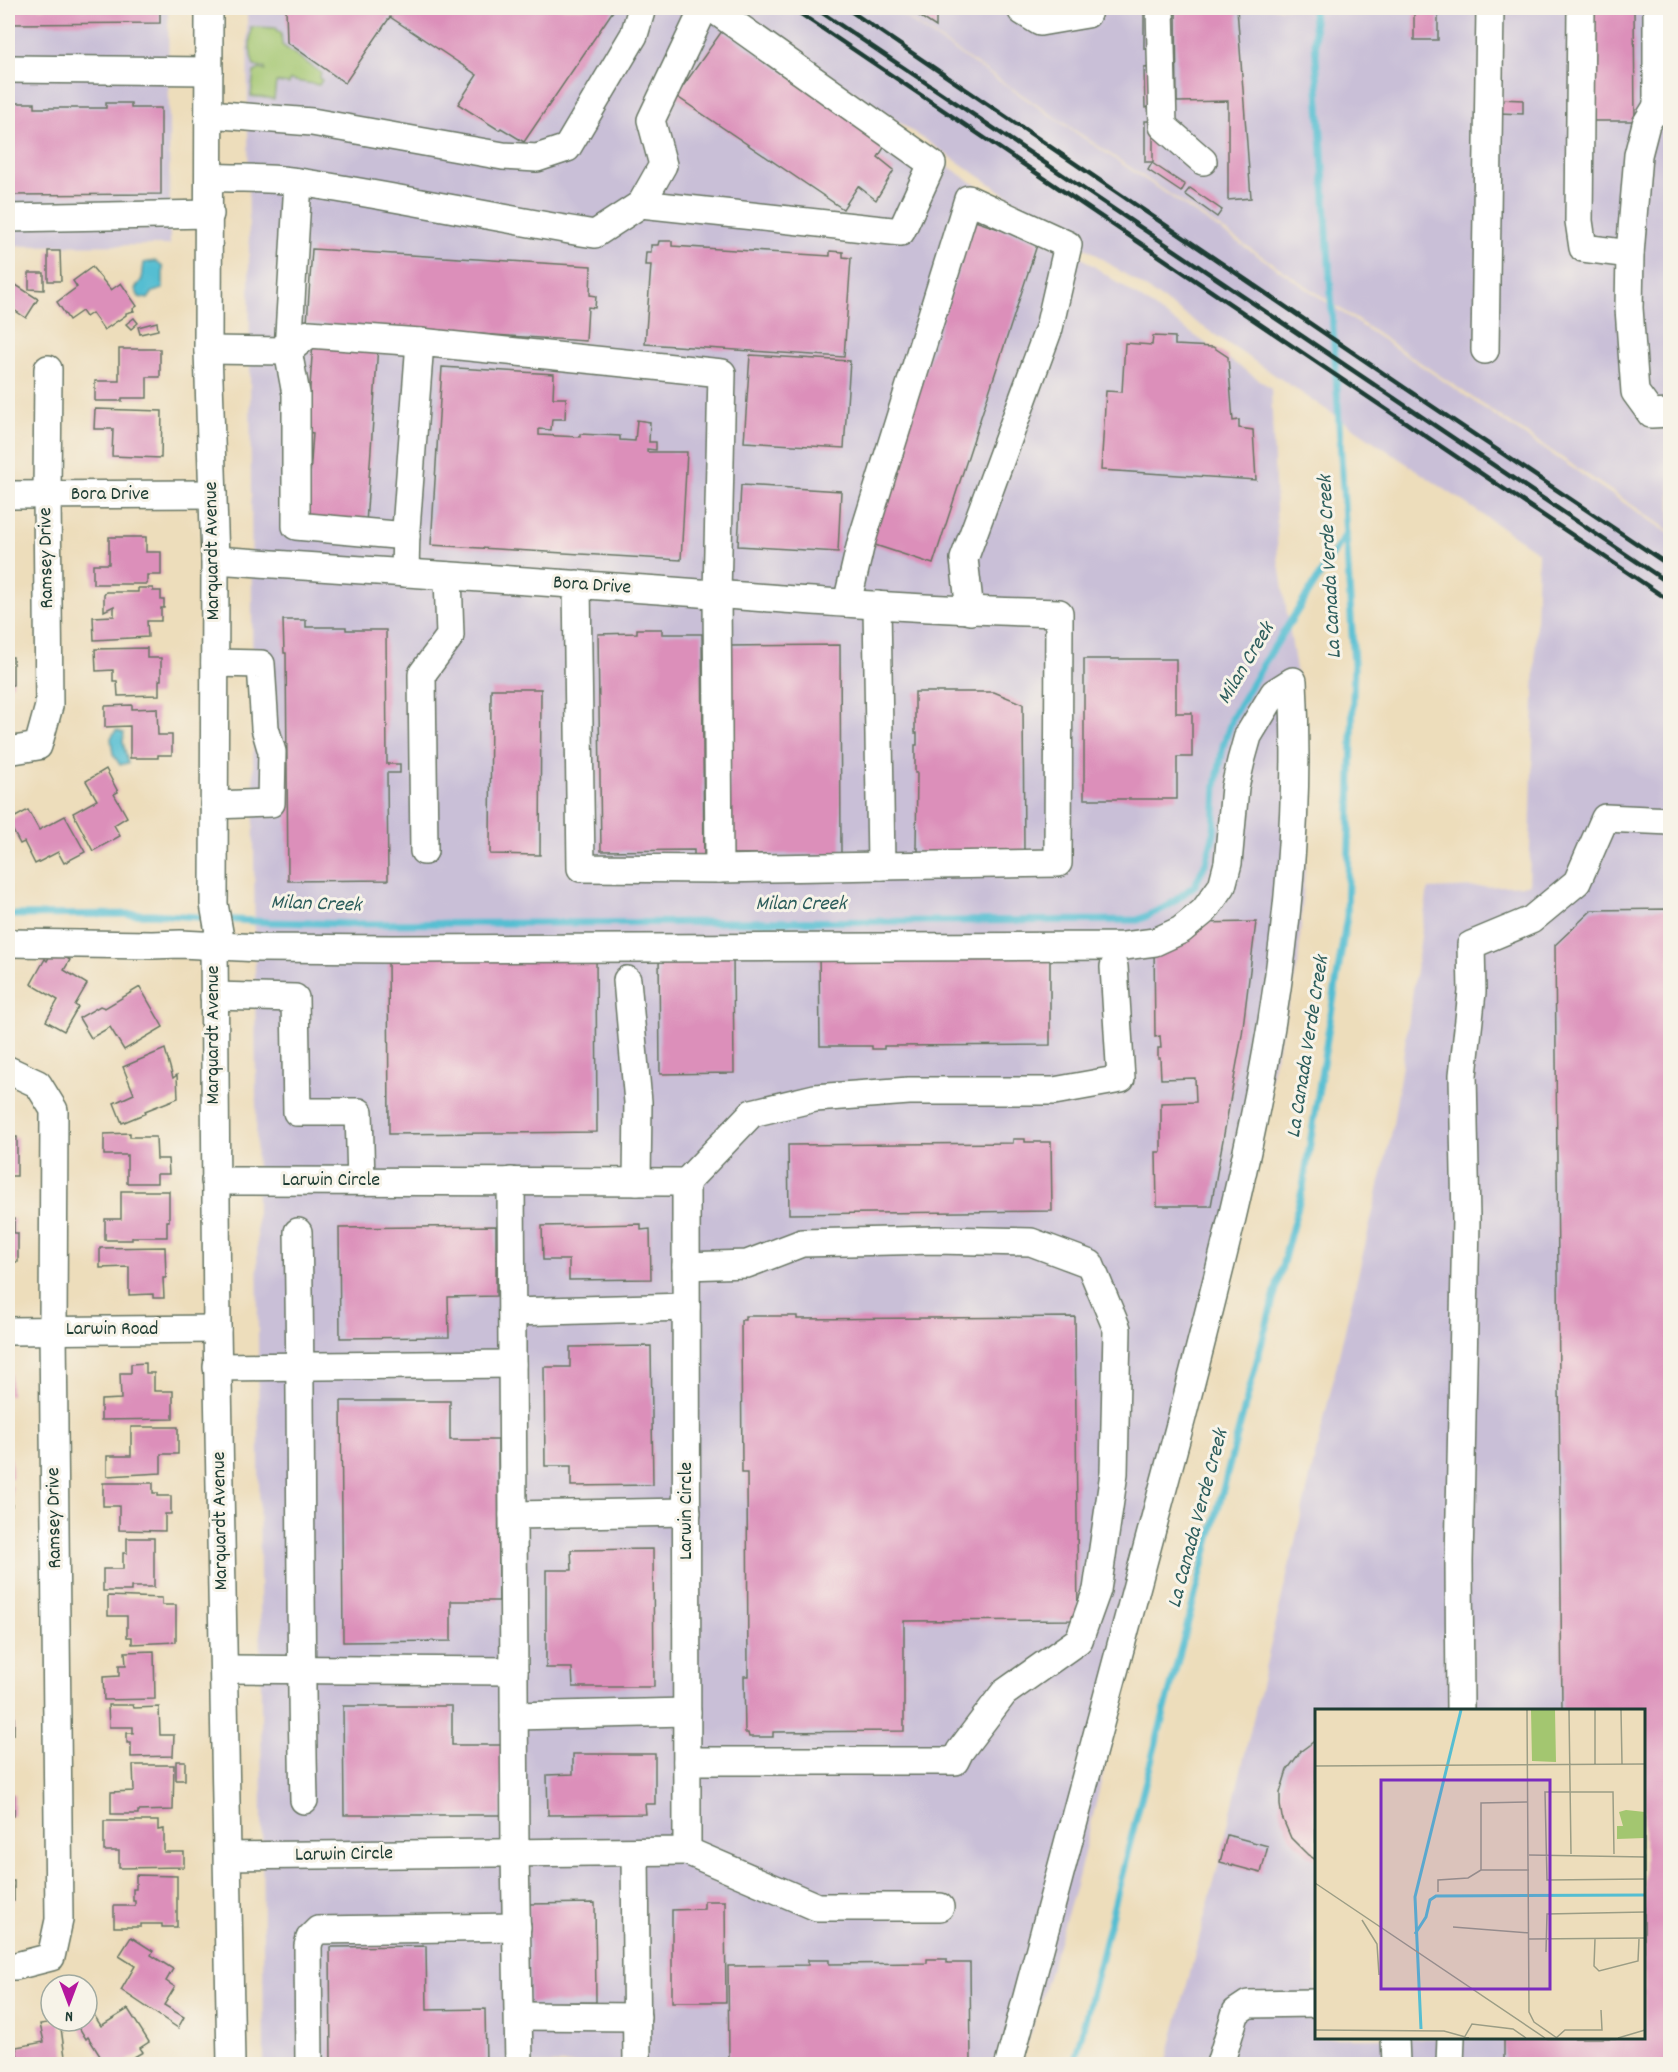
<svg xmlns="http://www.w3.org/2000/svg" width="1678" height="2072" font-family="Dekko,sans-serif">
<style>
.industrial{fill:#c9bfd7;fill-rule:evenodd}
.green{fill:#a3c670;stroke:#618252;stroke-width:1.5}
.water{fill:#55bed2;stroke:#3a7e83;stroke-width:1.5}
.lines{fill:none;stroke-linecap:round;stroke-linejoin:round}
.stream{stroke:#55bed2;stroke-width:7}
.building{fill:#dc8fba}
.minor-casing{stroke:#677563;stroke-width:30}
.minor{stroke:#fff;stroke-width:27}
.rail{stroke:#1f3d34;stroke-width:4.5}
.labels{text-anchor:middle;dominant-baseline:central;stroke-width:6;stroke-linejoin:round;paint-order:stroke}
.street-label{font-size:20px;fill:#1f3d34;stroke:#f7f3e8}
.water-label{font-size:21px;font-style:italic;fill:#2c5d5c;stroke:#f7f3e8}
.inset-river{fill:none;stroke:#55bed2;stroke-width:3}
.inset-road{fill:none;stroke:#9b9d85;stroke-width:1.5}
.view{fill:#7b2cbf;fill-opacity:0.15;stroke:#7b2cbf;stroke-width:3}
.inset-edge{fill:none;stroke:#1f3d34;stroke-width:3}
</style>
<rect width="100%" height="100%" fill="#f7f3e8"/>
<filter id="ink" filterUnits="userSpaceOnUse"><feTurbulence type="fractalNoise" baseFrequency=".0167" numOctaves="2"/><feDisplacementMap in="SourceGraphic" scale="12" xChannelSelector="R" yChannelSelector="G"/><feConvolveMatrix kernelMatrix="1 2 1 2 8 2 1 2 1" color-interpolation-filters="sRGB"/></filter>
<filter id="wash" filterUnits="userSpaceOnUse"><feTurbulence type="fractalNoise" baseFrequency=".008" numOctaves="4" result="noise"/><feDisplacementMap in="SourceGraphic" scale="24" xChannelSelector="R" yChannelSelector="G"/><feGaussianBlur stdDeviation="1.35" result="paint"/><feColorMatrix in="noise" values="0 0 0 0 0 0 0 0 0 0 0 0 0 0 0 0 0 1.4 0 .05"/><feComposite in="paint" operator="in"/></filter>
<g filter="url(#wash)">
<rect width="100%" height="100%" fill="#edddbb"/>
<g class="industrial">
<polygon points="8,8 168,8 170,245 8,246"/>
<polygon points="247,8 718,8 1271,388 1278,558 1312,768 1298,964 1076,1886 1021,2064 264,2064"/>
<path d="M729,8h162l779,526v1530h-504l54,-205 172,-728 36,-242 101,-4 9,-333zM1316,1710h328v328h-328z"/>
<polygon points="893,8 1670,8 1670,531 1647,515"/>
</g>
<path class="green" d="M251,27l26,1v3l4,1 1,13 39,28 -2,5 3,2 -3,5 -29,-5 -1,4 -13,-2 -2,17 -23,-3 3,-24 6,-3 5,2v-3l-11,-2c-5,-13 -4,-24 -3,-39z"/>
<g class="water">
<polygon points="155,261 163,267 163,289 153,292 148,299 139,297 135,289 142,279 144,263"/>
<polygon points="116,730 124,733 123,742 128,763 120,765 113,754 111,738"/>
</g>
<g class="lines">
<g class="stream">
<polyline points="8,915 153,914 212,918"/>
<polyline points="223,919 268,922 351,924 1138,920 1168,906 1195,885 1206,862 1214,833 1216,786 1223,746 1233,716 1266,660 1346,534"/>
<polyline points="1074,2064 1139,1807 1303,1187 1347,916 1354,664 1313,8"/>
</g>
</g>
<g id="blocks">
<g class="building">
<polygon points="8,8 160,8 160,23 8,24"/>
<polygon points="286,8 615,8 524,142 501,128 499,130 458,104 477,75 390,17 345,83 287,42"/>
<polygon points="907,8 936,8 936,27"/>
<rect x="1144" y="8" width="8" height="41"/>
<polygon points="1176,8 1237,8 1251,198 1228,200 1228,101 1177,102"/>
<polygon points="1588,8 1634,8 1635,121 1588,121"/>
<rect x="1414" y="9" width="24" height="31"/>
<polygon points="722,31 887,143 878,157 894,170 876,200 858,186 843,209 676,96"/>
<polygon points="1153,67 1153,107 1145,108 1144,68"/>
<polygon points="1499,99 1523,100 1523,114 1499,113"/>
<polygon points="10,103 35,103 35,108 106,108 106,103 131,103 131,108 161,108 161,194 8,195 8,108 10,108"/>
<rect x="1145" y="121" width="8" height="41"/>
<polygon points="1152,163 1185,185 1181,192 1148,170"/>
<polygon points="1190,188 1222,210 1217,217 1185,194"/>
<polygon points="975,221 1038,242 933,564 869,543"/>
<polygon points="659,241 672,241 672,246 830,256 830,251 843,252 843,257 851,258 844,357 645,344 651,265 645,265 646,252 651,252 651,245 658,245"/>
<polygon points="312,249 591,266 590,295 596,296 595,308 588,307 586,341 307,323"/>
<polygon points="48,251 60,251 61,281 48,281"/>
<polygon points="92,267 111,290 121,283 137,306 133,309 134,311 126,313 126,315 104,330 92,313 86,317 82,311 69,320 57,302 77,287 73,281"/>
<polygon points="29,273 44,273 44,290 29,289"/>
<polygon points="8,280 38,299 26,318 11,308 8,314"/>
<polygon points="134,318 138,323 131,329 126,324"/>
<polygon points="157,322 158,330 140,334 138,327"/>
<polygon points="1153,336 1175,337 1175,345 1213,347 1228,357 1233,421 1239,420 1239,428 1253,430 1256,480 1101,470 1106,391 1122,392 1125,343 1152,345"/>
<polygon points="313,341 378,345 366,524 307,520 313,433 307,432"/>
<polygon points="119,349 160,349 160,377 147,377 147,398 122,398 122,401 95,401 95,381 119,381"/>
<polygon points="750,355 850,361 844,448 744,442"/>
<polygon points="442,367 554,374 553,398 566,398 565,419 552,419 551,430 539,429 539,435 580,437 580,434 620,436 620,440 635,441 637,420 650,422 649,442 656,442 656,450 647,449 647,452 687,452 681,560 431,545"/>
<polygon points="95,409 162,411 161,458 112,456 113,429 94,429"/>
<polygon points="741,485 841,491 838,552 738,546"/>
<polygon points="109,537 146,537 146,552 161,552 161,575 147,575 147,584 93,584 93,564 109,564"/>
<rect x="8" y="567" width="4" height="44"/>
<polygon points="138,588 153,588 153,591 161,591 161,600 164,600 164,608 161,608 161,621 147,621 148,637 94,640 93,617 114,616 114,606 104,611 104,595 106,592 138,592"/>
<polygon points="283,620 306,620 306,627 346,627 346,630 386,630 387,764 400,764 400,773 387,773 388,880 288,881 286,653 284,653"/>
<polygon points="637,629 662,629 662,634 702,634 704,867 694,867 694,850 601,851 598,634 637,633"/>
<polygon points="840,645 841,854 730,854 728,646"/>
<polygon points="147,648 147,658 161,658 161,680 159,680 159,695 118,696 117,681 113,681 113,670 96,671 95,649"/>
<polygon points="8,657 13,657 13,685 8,686"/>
<polygon points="1084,659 1176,659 1176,713 1192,713 1192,757 1177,757 1177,799 1084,799"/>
<polygon points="491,689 541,689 540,855 490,854"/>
<polygon points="915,692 994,692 1023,704 1024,852 918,853 918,848 916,848 917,773 915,773 915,745 917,745 917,733 915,733"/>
<polygon points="132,705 132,709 157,708 158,735 172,735 172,755 158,755 158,758 130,758 130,726 105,727 105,706"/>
<polygon points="106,769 118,792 114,794 127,817 114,825 120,836 93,851 73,813 97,800 86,781"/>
<polygon points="28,810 39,830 65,816 85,852 64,863 58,852 35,864 24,842 20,844 8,821"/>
<polygon points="1670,909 1670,2064 1504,2064 1504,2038 1644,2038 1644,1710 1562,1710 1555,945 1592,910"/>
<polygon points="1256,922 1242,1035 1211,1206 1157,1206 1156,1152 1161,1152 1161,1103 1196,1102 1195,1078 1161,1079 1160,1058 1158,1058 1158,1048 1161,1048 1160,1036 1155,1037 1154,945 1196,923"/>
<polygon points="53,950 70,960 64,970 87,984 75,1005 78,1007 64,1031 46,1021 58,1000 31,984 45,959 47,961"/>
<polygon points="1050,950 1050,1045 884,1046 884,1049 872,1049 872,1046 820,1046 819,951"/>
<polygon points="596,952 597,1132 389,1134 388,953"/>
<polygon points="733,952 734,1073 660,1074 659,953"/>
<rect x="8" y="979" width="2" height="32"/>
<polygon points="140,987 163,1027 124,1050 110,1027 91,1038 79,1018 100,1006 105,1008"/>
<polygon points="165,1049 173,1078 177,1075 178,1098 145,1111 146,1113 122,1123 114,1103 134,1094 123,1067"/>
<polygon points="130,1133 130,1137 156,1137 157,1159 168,1159 169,1174 157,1174 157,1183 127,1183 127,1155 104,1155 104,1134"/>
<rect x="8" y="1137" width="9" height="39"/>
<polygon points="1013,1139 1025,1139 1025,1142 1051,1142 1052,1211 789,1214 788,1145 1013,1143"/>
<polygon points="121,1191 169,1191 169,1221 167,1221 167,1237 132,1237 132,1240 105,1240 105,1219 121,1219"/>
<polygon points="8,1219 14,1219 14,1233 18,1233 18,1262 8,1262"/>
<polygon points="641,1224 641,1230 650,1229 651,1279 569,1280 569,1260 543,1260 542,1226"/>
<polygon points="496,1226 496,1296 448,1297 449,1337 340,1338 339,1228"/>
<polygon points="165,1247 166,1278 163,1278 164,1298 153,1298 153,1294 129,1295 129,1267 100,1268 100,1248"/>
<polygon points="745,1316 797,1316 797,1319 1075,1317 1078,1620 904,1621 904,1731 773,1732 773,1737 749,1737 748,1733 745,1733 744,1676 748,1676 747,1473 742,1473 741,1320 745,1320"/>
<polygon points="651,1346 653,1485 571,1486 571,1466 545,1466 544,1367 570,1367 570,1347"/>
<polygon points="146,1363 146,1373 154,1373 154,1391 173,1391 173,1419 101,1420 101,1400 121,1399 120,1373 131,1373 131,1364"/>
<rect x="8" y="1373" width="3" height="22"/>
<polygon points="341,1401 450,1401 450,1440 498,1440 499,1601 451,1601 451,1641 343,1642"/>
<polygon points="131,1427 178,1427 178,1454 161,1454 161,1473 107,1476 107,1456 131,1456"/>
<polygon points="8,1458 11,1458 12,1478 8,1478"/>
<polygon points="103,1483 153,1483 153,1493 158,1493 158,1496 171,1496 171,1514 165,1514 165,1531 119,1530 119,1506 103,1506"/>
<rect x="8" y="1486" width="4" height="20"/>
<polygon points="127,1538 154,1538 154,1587 131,1587 131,1591 103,1591 103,1569 123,1569 123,1553 127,1553"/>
<polygon points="653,1549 654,1687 573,1687 572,1668 546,1668 546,1570 572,1570 571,1550"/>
<polygon points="108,1596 162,1598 162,1605 176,1605 176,1642 132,1644 132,1637 127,1637 127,1616 108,1616"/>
<polygon points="12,1598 13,1621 8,1621 8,1599"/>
<polygon points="154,1651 155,1699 104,1700 103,1677 119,1676 119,1665 126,1665 125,1652"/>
<rect x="8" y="1684" width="5" height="23"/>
<polygon points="108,1705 133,1705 134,1708 159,1707 160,1735 174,1735 173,1756 131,1757 131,1743 127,1743 127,1733 133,1733 133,1727 109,1727"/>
<polygon points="343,1706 452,1706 452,1745 501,1745 501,1815 344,1815"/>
<rect x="8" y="1714" width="6" height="20"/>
<polygon points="1316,1740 1316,1860 1308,1855 1291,1838 1282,1817 1280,1805 1280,1793 1287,1770 1301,1751"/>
<polygon points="573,1754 655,1754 655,1804 645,1804 646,1814 548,1815 547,1775 573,1774"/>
<rect x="176" y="1761" width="9" height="19"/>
<polygon points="133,1765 174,1765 173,1810 138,1811 138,1814 111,1814 111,1792 134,1791"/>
<rect x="8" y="1794" width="6" height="22"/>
<polygon points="104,1821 158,1821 158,1830 164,1829 164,1852 184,1852 184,1867 119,1868 119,1851 104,1851"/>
<polygon points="1227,1835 1268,1846 1261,1873 1220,1862"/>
<polygon points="136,1875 177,1876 177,1927 162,1927 162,1924 141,1924 141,1927 114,1927 114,1906 135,1906 135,1901 133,1901 133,1889 136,1889"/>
<rect x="8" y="1881" width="6" height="20"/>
<polygon points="704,1901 725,1901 726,2002 672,2002 672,1910 704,1909"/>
<polygon points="595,1903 596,2002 530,2003 529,1904"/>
<polygon points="131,1937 153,1951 151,1955 173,1969 166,1981 175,1987 164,2005 184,2017 178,2028 121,1990 135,1966 119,1956"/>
<polygon points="426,1946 427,2010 485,2009 486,2064 331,2064 330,1947"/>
<polygon points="927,1959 947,1959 947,1963 970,1963 971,2064 729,2064 728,1966 808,1965 808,1960 829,1960 829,1964 927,1963"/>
<polygon points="87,2004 101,2026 128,2009 149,2042 140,2048 143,2052 122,2064 105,2064 88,2037 86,2039 75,2021 87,2021"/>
<polygon points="60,2021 66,2064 19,2064 16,2047 44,2042 40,2024"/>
</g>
</g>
</g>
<g filter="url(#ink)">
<use href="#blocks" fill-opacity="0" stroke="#677563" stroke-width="1.5"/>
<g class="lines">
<g class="minor-casing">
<g id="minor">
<polyline points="209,8 208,350 215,560 214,904 219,932 214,945 217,1329 231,2064"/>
<polyline points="1022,8 1022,11 1040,22 1087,14 1089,8"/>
<polyline points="1160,8 1163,126 1203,161"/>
<polyline points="1581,8 1579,221 1583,248 1630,254 1629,308 1635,392 1651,414 1670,413"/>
<polyline points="1657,8 1657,106 1670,113"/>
<polyline points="8,69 209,71"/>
<polyline points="209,114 312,122 503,156 537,158 567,148 634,35 642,8"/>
<path d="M210,177c27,2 56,0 82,4 102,15 202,37 303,53l46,-30 22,-39 -12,-45 53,-112"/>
<polyline points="298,182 288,351 296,394 296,526 406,536"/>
<polyline points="641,204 901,232 932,164 712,8"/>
<polyline points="8,218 210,214"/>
<polyline points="1630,254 1638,155 1646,124 1657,106"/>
<polyline points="208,350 288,351 309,334 420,342"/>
<polyline points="1485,350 1490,8"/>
<polyline points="8,495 213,494"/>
<path d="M215,560c148,10 296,20 444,30 133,10 266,20 400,23l-1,250 -339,6 -138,-1 -4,-284"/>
<polyline points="405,573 406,529 420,342 722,373 717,594 719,869"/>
<polyline points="847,603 861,543 968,199 1068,245 1049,328 964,559 970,611"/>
<polyline points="877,605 881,866"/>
<polyline points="8,751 38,746 49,706 47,495 48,369"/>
<polyline points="214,805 271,803 272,752 265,728 261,664 215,663"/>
<polyline points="424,851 422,674 450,636 448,576"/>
<path d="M8,943l144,2 29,-1 78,4 134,1 731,-3 31,-4 26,-12 23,-19 18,-25 6,-23 7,-76 6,-26 7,-25 26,-43 19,-12c14,256 -48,492 -111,736 -56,217 -115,432 -173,647"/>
<polyline points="627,980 638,1102 637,1182"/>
<polyline points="214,996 295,998 297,1112 359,1112 361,1181"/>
<polyline points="8,1070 38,1084 54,1110 53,1330 59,1920 51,1957 16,1966 8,1966"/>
<polyline points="215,1181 686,1182 687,1851 228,1856"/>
<polyline points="511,1181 515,1853 519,2064"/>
<polyline points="686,1182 752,1113 815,1098 909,1091 1054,1091 1121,1079 1114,967"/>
<path d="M298,1232c4,190 1,379 6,568"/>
<polyline points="686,1266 747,1264 802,1243 936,1240 1031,1242 1090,1264 1117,1329 1114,1473 1097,1590 1079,1640 1004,1693 960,1751 955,1761 687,1761"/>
<polyline points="512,1312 686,1307"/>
<polyline points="8,1331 217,1329"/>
<polyline points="217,1367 512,1364"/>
<polyline points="513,1515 687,1512"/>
<polyline points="224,1669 514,1671"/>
<polyline points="1460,1710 1459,1562 1466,1220 1463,1075 1472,992 1471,945 1531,920 1577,882 1605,818 1670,821"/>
<polyline points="514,1716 687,1712"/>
<polyline points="687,1851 817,1907 940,1907"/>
<polyline points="635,1852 637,2063"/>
<polyline points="519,2016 637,2017"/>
<polyline points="1395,2038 1396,2064"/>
<polyline points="309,2064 308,1946 310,1938 318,1930 517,1927"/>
<polyline points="1220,2064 1236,2012 1248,2004 1316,2003"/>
<polyline points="1450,2064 1451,2038"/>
</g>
</g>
<use href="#minor" class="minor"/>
<g class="rail">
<polyline points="792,8 1670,601"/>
<polyline points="815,8 1670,584"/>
<polyline points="846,8 1411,392 1670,566"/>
</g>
</g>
</g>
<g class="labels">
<g class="street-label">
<text x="110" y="495">Bora Drive</text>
<text transform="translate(213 551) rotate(-91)">Marquardt Avenue</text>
<text transform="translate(47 558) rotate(-91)">Ramsey Drive</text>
<text transform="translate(592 586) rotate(4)">Bora Drive</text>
<text transform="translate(214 1035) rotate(-90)">Marquardt Avenue</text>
<text x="331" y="1181">Larwin Circle</text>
<text x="112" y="1330">Larwin Road</text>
<text transform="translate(687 1511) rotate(-90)">Larwin Circle</text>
<text transform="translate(55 1518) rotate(-91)">Ramsey Drive</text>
<text transform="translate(221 1521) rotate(-91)">Marquardt Avenue</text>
<text transform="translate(344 1855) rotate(-1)">Larwin Circle</text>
</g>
<g class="water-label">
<text transform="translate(1331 567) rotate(-93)">La Canada Verde Creek</text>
<text transform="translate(1247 664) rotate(-59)">Milan Creek</text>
<text transform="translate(316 905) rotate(2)">Milan Creek</text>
<text x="801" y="905">Milan Creek</text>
<text transform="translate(1309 1047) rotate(-81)">La Canada Verde Creek</text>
<text transform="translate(1199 1519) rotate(-75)">La Canada Verde Creek</text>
</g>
</g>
<g transform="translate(1315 1709)">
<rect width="330" height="330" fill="#edddbb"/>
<path d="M216,1h24l1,52 -24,-1zM311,101l19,2v26l-28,1v-13h6l-4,-14z" fill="#a3c670"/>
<path class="inset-river" d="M100,225l11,-17 4,-17 6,-4 209,-1M106,320l-6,-132 46,-187"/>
<path class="inset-road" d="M212,1l2,302 5,10 23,16M254,1l2,144M280,1v55M306,1l1,54M0,57l330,-2M212,93l-46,1v67h48M299,145l-1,-62h-68l2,88 98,-1M214,146l116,2M0,174l230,155M123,183v-12l30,-2 13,-8M47,211l15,24 2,31M138,218l76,6M214,230l116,-1M280,230l-1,27 5,5 39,-10 1,-22M231,243l1,-38 98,-2M0,321l129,1 25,7M149,329l8,-14 41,5 13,9M241,329l9,-8h37l-1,-20M303,329l27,-8"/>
<path class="view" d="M66,71h169v209h-169z"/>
<rect width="330" height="330" class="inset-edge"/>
</g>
<rect width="1678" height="2072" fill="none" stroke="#f7f3e8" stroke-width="30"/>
<g transform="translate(69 2003) rotate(180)"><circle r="28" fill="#f7f3e8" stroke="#a1aaa0" stroke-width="1.5"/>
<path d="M0-4.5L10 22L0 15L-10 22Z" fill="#b5179e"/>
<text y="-9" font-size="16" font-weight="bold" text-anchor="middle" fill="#1f3d34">N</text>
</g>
</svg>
